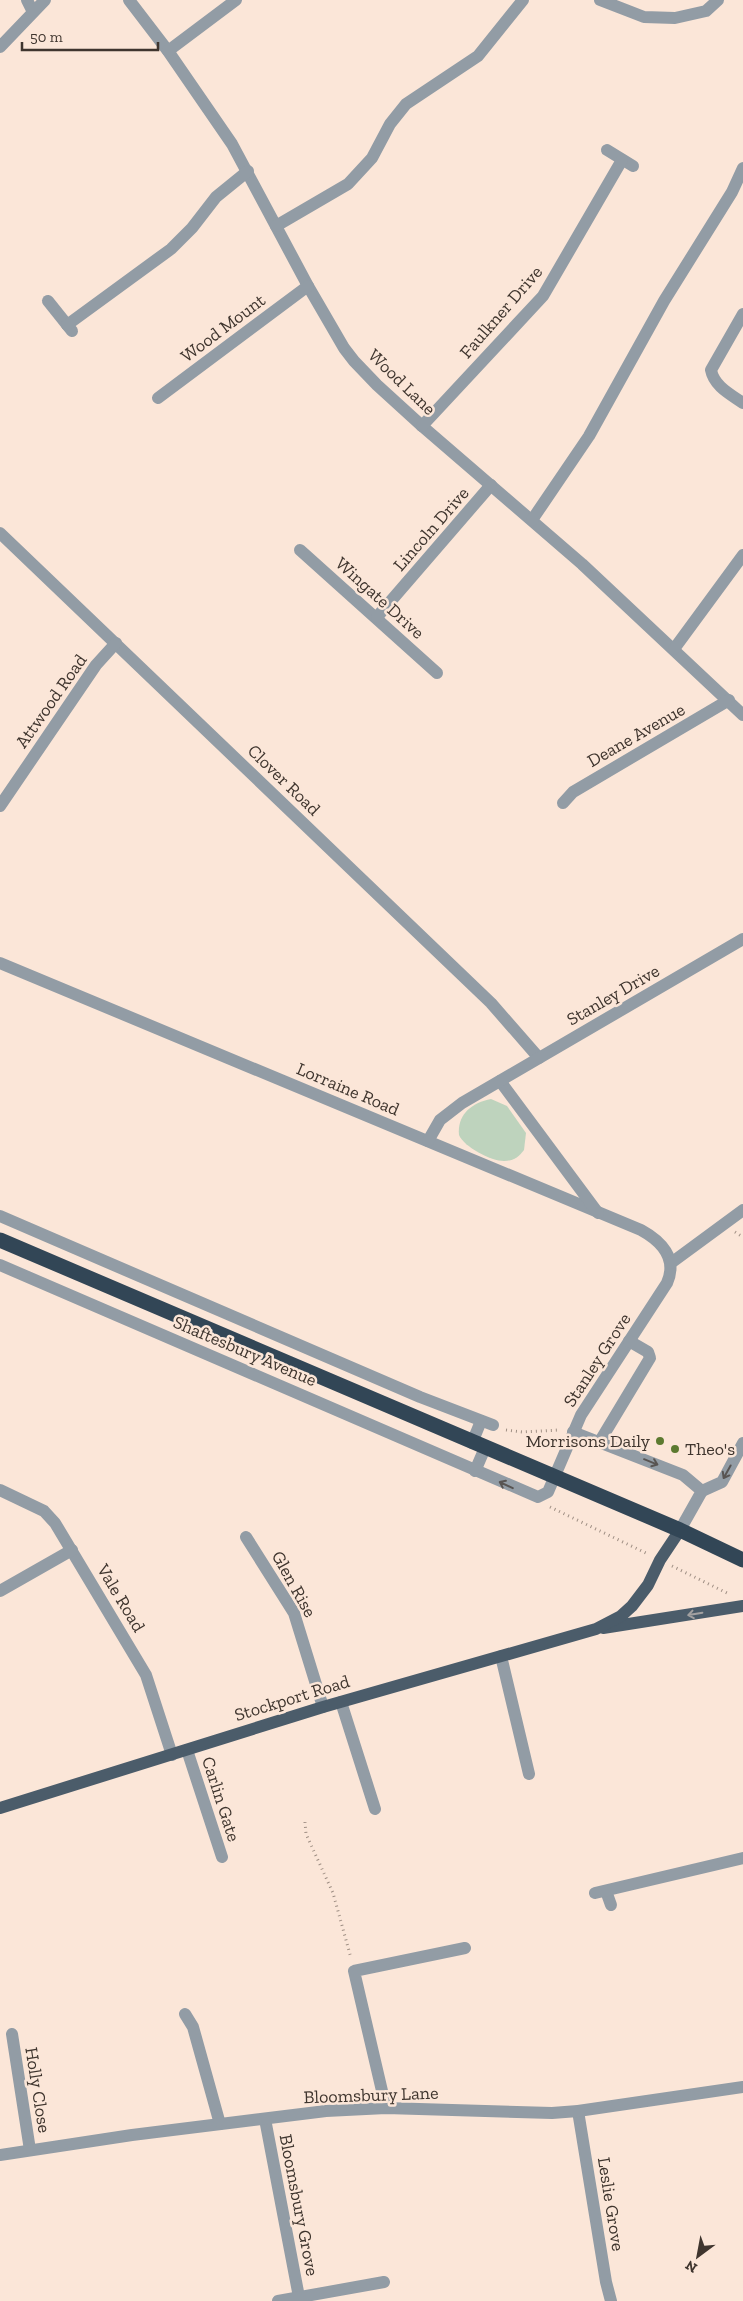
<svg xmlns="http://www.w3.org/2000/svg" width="743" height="2301" font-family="'Zilla Slab',serif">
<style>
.green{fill:#bed3bd}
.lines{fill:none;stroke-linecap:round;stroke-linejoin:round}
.path{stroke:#9f8f84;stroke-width:3;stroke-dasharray:1 4;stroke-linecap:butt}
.minor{stroke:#929ca5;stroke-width:12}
.major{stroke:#4b5c6a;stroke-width:12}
.highway{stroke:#324656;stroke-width:15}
.oneway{stroke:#585452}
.oneway2{stroke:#a3a1a1}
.poi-dot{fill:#5c7a30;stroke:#fbe6d8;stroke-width:2}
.labels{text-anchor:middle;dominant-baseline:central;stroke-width:5;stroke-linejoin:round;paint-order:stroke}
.street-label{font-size:18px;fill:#3f352e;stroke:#fbe6d8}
.poi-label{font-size:18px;fill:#3f352e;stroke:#fbe6d8;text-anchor:end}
</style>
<rect width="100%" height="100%" fill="#fbe6d8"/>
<path class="green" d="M491,1099l16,7 19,27 -2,17c-5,7 -11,11 -20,11 -13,0 -40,-14 -45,-26 -2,-20 12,-32 32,-36z"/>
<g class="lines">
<g class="path">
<polyline points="735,1232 743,1237"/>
<polyline points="506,1430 522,1432 559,1430"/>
<polyline points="550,1507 648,1554"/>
<polyline points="672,1566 727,1593"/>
<polyline points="305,1822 306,1834 333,1893 351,1958"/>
</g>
<g class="minor">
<polyline points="27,0 33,12"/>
<polyline points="129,0 168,51 232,144 308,286 344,348 354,361 377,385 422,426 582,564 743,715"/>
<polyline points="600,0 644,17 675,18 706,11 718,0"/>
<polyline points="0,47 45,0"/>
<polyline points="168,51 236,0"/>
<polyline points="607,150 633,166"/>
<polyline points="276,226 348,184 372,158 390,124 406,104 478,56 523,0"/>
<polyline points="48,301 72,331"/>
<path d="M743,314l-32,56c3,16 19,24 32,33"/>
<polyline points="67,325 171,249 192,228 216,197 248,171"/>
<polyline points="158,398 308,286"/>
<polyline points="422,426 543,296 622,160"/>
<polyline points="532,520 589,436 664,301 732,192 743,168"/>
<polyline points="0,533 491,1003 539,1058"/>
<polyline points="300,550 437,673"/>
<polyline points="377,617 491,485"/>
<polyline points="674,649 743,555"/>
<polyline points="563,803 573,792 729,700"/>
<polyline points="0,806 96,665 116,643"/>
<path d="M0,963l641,267c20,11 37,28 26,53l-86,132 -33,77 -10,5 -538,-232"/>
<polyline points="500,1081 598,1213"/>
<polyline points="428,1141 440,1120 462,1103 743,939"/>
<polyline points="0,1216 420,1397 493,1425"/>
<polyline points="671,1263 743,1210"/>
<polyline points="573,1432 683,1475 702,1491 680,1530"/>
<polyline points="600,1441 650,1358 648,1352 629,1341"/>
<polyline points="472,1443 481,1421"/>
<polyline points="475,1471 485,1448"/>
<polyline points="0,1490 44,1511 55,1523 146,1675 172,1755"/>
<polyline points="702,1491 722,1482 743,1443"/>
<polyline points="246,1537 294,1613 323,1707"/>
<polyline points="0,1591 72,1550"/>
<polyline points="501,1656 529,1774"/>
<polyline points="341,1702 375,1809"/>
<polyline points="187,1750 222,1857"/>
<polyline points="606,1891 611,1905"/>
<polyline points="595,1893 743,1858"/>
<polyline points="185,2014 193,2027 220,2124"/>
<polyline points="12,2034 30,2150"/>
<polyline points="386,2108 354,1971 465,1948"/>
<polyline points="578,2111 606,2282 611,2301"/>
<polyline points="265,2119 299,2297"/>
<polyline points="0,2155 132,2135 326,2111 386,2108 552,2113 578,2111 743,2087"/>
<polyline points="278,2301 384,2282"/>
</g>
<g class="major">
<polyline points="603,1628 743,1606"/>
<polyline points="0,1808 323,1707 596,1629 621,1616 632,1606 648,1585 660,1560 680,1530"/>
</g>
<polyline class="highway" points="0,1240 680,1530 743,1560"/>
</g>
<defs><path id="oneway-shaft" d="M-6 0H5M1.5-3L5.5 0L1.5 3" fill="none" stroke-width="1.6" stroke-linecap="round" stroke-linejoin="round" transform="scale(1.25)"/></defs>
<g class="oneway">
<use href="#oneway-shaft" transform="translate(651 1462) rotate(22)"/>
<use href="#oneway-shaft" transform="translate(727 1472) rotate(119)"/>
<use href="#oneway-shaft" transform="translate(506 1485) rotate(-155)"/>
</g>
<use class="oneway2" href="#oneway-shaft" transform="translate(695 1614) rotate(170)"/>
<g class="poi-dot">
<circle cx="660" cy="1441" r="5"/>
<circle cx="675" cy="1449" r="5"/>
</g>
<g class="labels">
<g class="street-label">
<text transform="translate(501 312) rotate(-49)">Faulkner Drive</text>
<text transform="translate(223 328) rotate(-37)">Wood Mount</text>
<text transform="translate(402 382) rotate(44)">Wood Lane</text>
<text transform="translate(431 529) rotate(-49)">Lincoln Drive</text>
<text transform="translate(380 598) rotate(42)">Wingate Drive</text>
<text transform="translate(51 701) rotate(-55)">Attwood Road</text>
<text transform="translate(636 735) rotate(-30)">Deane Avenue</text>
<text transform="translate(284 780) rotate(44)">Clover Road</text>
<text transform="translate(613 995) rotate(-30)">Stanley Drive</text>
<text transform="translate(348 1089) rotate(23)">Lorraine Road</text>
<text transform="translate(245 1351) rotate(23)">Shaftesbury Avenue</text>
<text transform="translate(597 1360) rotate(-57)">Stanley Grove</text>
<text transform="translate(294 1584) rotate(61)">Glen Rise</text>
<text transform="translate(121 1598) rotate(59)">Vale Road</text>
<text transform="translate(292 1698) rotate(-17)">Stockport Road</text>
<text transform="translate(221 1799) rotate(72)">Carlin Gate</text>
<text transform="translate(38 2090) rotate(81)">Holly Close</text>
<text transform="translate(371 2095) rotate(-2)">Bloomsbury Lane</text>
<text transform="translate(611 2204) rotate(81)">Leslie Grove</text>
<text transform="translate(299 2205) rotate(79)">Bloomsbury Grove</text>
</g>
<g class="poi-label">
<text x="650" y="1441">Morrisons Daily</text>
<text x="685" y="1449" text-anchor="start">Theo's</text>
</g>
</g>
<g transform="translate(698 2256) rotate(212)" stroke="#fbe6d8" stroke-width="4" paint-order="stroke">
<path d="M0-4L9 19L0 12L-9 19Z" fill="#3f352e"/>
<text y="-8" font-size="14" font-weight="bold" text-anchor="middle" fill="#3f352e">N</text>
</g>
<path d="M22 42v8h136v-8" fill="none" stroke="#3f352e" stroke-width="2.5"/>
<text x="30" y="42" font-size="15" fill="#3f352e" stroke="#fbe6d8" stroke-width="4" paint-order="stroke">50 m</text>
</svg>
